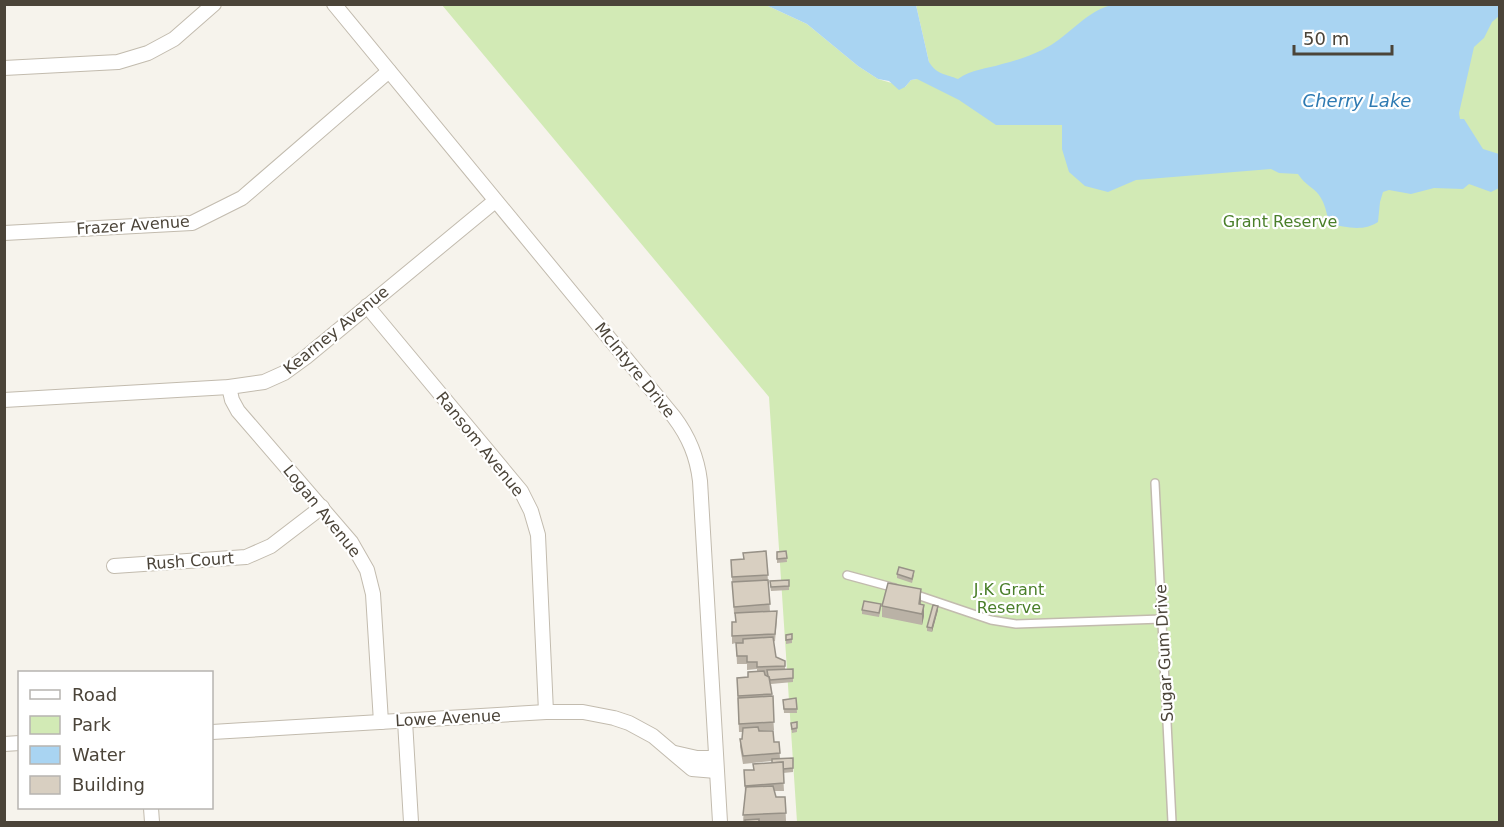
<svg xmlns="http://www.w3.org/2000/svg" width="1504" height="827" font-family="'DejaVu Sans',sans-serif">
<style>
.green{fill:#d2eab5}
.water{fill:#a9d4f2}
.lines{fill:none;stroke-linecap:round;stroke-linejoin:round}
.lane-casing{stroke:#c2bbae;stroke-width:10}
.street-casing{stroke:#c2bbae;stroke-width:16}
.lane{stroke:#fff;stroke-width:7}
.street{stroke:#fff;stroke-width:14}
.wall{fill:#bab2a6}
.shaded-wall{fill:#979187}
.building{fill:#d8cfc1;stroke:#979187;stroke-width:1.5}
.labels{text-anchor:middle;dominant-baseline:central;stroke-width:4.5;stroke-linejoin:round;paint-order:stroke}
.park-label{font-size:16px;fill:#4a7f2a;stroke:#fff}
.street-label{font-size:16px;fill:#4b4439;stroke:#fff}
.water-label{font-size:18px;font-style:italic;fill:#2e7ab2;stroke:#fff}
</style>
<rect width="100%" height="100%" fill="#f6f3ec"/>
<polygon class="green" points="442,5 766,5 807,24 858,66 878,79 905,87 911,80 917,79 929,62 916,5 1499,5 1499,822 797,822 769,397"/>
<path class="water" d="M766,5h150l13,57c8,13 17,12 29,17 13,-10 29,-10 44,-15 13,-3 28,-8 40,-14 26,-12 41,-37 69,-45h388v11l-7,6 -8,16 -10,9 -15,66 1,6h4l19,30 16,5v34l-8,4 -22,-8 -6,5 -29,-1 -23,6 -22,-4 -6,2 -3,10 -2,20c-15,10 -32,5 -49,2 -2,-10 -4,-21 -10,-29 -6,-8 -13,-9 -21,-21l-19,-1 -8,-4 -135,11 -28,12 -23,-6 -16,-14 -7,-23v-24h-66l-37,-25 -42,-21 -6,1 -6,7 -6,3 -10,-9 -11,-2 -20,-13 -51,-42z"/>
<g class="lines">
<g class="lane-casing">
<g id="lane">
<polyline points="1155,483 1172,822"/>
<polyline points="847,575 895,588"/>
<polyline points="914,594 991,620 1016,624 1162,619"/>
</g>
</g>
<g class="street-casing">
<g id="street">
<path d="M334,4l340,413c15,20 23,39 26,64l20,341"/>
<polyline points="4,68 118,62 148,53 174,39 214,4"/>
<polyline points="4,233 192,223 242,198 389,71"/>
<polyline points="367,306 521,491 531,511 538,535 546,712"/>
<polyline points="229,387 232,400 238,411 351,542 367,570 373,594 381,722"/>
<polyline points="4,400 229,387 264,382 284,373 306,357 495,201"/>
<polyline points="114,566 246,557 271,546 322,507"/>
<polyline points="405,721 411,822"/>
<polyline points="212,732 546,712 583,712 614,718 629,723 653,736 692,769 716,771"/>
<polyline points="4,744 20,743"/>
<polyline points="675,753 697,758 716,758"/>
<polyline points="151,808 152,822"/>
</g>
</g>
<use href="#lane" class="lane"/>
<use href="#street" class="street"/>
</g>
<g class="wall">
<polygon points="766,551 770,612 777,619 775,641 773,642 776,657 785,661 785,670 793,669 793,682 771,684 774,730 759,731 774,742 779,742 780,759 793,758 793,772 783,773 784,791 774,791 776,797 785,797 786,821 743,822 745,793 744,770 754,770 773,763 772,761 743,764 740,747 740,739 742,739 743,732 739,732 737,678 748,677 757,671 757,669 747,670 747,664 737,664 736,643 732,644 732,630 735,622 735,614 734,614 731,560 743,559 743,553"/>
<polygon points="786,551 787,562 777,563 777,552"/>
<polygon points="897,574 914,575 912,583 897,578"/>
<polygon points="789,580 789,590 771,591 770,585"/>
<polygon points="921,600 921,604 924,616 922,625 882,617 882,606"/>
<polygon points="881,608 879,617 862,614 862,610"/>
<polygon points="938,610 932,632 927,631 927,627"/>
<polygon points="786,635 792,639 792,643 786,644"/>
<polygon points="796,698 797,713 784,713 783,700"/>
<polygon points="797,722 797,732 792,733 791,723"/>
</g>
<g class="shaded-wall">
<polygon points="921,589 921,600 919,615 919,604"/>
<polygon points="924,605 924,616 922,625 922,614"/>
<polygon points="938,606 938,610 932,632 932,628"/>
</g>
<g class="building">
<polygon points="766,551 768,575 732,577 731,560 744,559 743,553"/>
<polygon points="786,551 787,558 777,559 777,552"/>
<polygon points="899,567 914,571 912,579 897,574"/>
<polygon points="768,580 770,604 734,607 732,582"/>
<polygon points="789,580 789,586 771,587 770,581"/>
<polygon points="888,583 921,589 919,604 924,605 922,614 882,606"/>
<polygon points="864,601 881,604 879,613 862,610"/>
<polygon points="933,605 938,606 932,628 927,627"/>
<polygon points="777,611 775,634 732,636 732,622 736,622 735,613"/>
<polygon points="792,634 792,639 786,640 786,635"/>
<polygon points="773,637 776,657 785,661 785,666 757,667 757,662 747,662 747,656 737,656 736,643 743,643 743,639"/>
<polygon points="793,669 793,678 770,680 769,677 768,676 767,670"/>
<polygon points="764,671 765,675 769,677 772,694 738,696 737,678 748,677 748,672"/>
<polygon points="773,696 774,722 739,724 738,698"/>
<polygon points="796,698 797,709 784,709 783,700"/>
<polygon points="797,722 797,728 792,729 791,723"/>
<polygon points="758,727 759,731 773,731 774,742 779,742 780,753 743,756 740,739 742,739 743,728"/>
<polygon points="793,758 793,768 783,769 783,762 772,763 772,759"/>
<polygon points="783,762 784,783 745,786 744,770 754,770 753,764"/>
<polygon points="773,786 776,797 785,797 786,813 743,815 746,787"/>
<polygon points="759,819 759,822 745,822 745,820"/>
</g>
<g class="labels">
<g class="park-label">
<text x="1280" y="221">Grant Reserve</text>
<text x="1009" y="589">J.K Grant<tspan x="1009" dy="18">Reserve</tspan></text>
</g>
<g class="street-label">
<text transform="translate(133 225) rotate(-4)">Frazer Avenue</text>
<text transform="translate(336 330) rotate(-39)">Kearney Avenue</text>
<text transform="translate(635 370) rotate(51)">McIntyre Drive</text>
<text transform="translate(480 444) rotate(51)">Ransom Avenue</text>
<text transform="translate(322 511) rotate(51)">Logan Avenue</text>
<text transform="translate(190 561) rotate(-4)">Rush Court</text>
<text transform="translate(1164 653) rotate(-93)">Sugar Gum Drive</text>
<text transform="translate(448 718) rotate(-3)">Lowe Avenue</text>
</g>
<g class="water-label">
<text x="1357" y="100">Cherry Lake</text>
</g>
</g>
<rect width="1504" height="827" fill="none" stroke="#4b4439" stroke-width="12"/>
<rect x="18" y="671" width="195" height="138" fill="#ffffff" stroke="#b7b4b0" stroke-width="1.5"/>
<rect x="30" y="690" width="30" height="9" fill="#ffffff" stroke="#b7b4b0" stroke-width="1.5"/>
<text x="72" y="701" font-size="18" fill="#4b4439">Road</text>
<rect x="30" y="716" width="30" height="18" fill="#d2eab5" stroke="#b7b4b0" stroke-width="1.5"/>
<text x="72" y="731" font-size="18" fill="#4b4439">Park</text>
<rect x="30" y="746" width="30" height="18" fill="#a9d4f2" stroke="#b7b4b0" stroke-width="1.5"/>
<text x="72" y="761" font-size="18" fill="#4b4439">Water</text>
<rect x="30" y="776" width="30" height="18" fill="#d8cfc1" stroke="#b7b4b0" stroke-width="1.5"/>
<text x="72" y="791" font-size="18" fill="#4b4439">Building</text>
<path d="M1294 45v9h98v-9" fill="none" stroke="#4b4439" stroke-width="3"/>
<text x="1303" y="45" font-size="18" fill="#4b4439" stroke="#ffffff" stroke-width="4.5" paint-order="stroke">50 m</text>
</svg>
